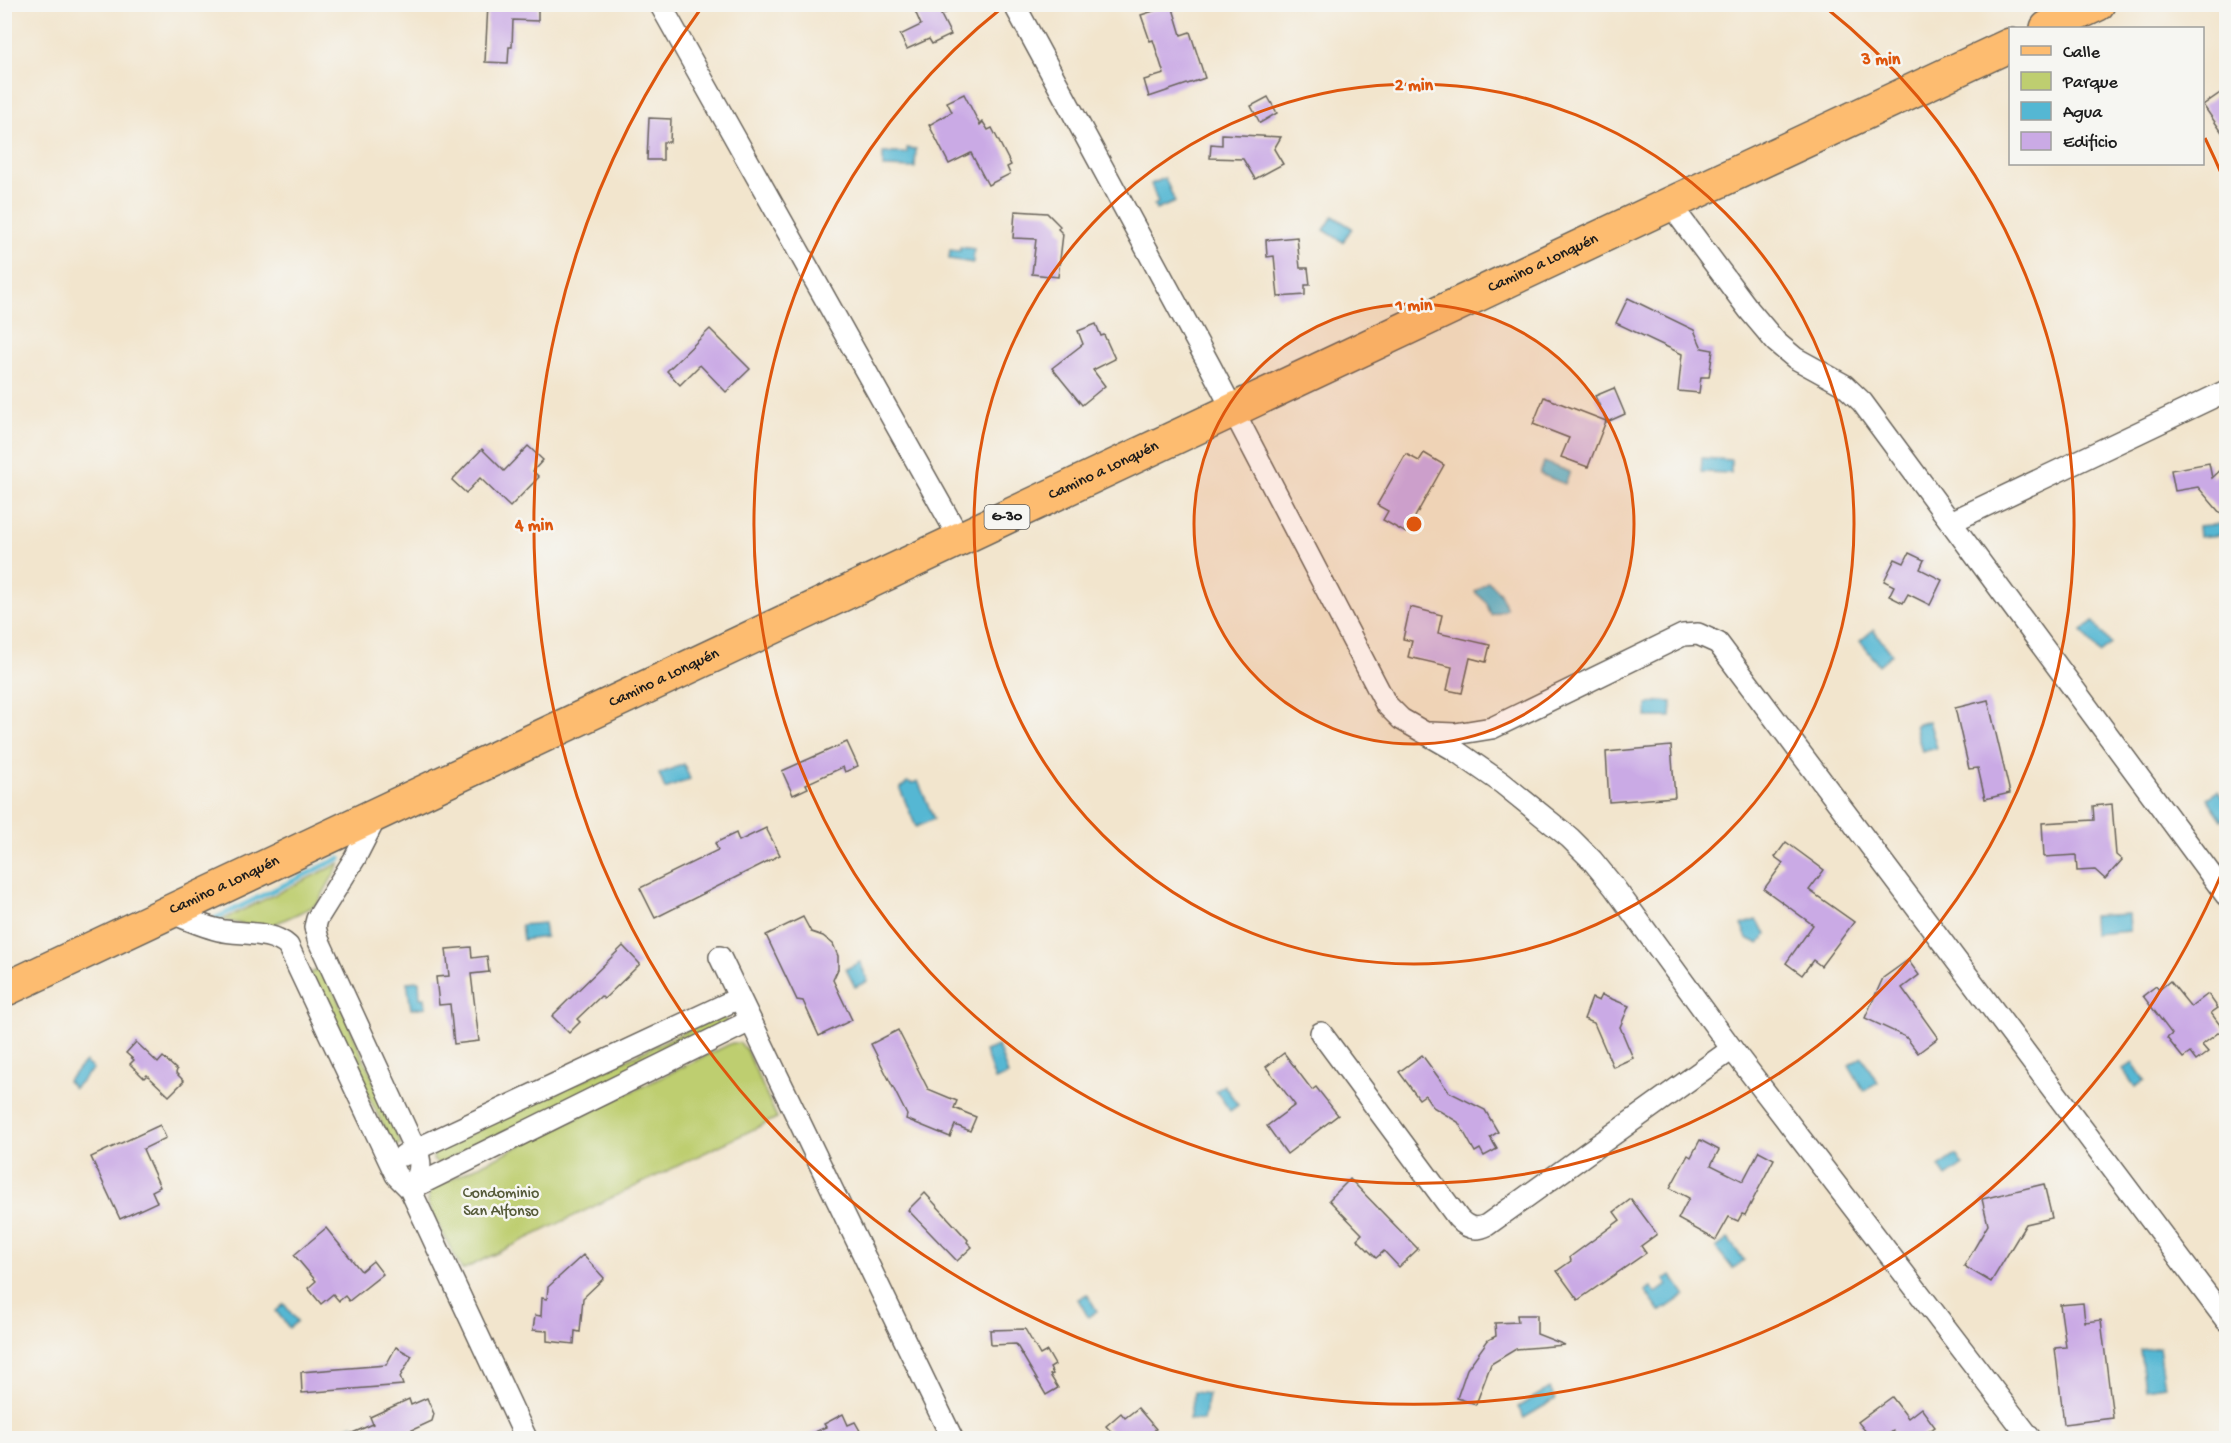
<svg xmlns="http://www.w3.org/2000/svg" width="2231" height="1443" font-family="'Gochi Hand',sans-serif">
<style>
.green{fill:#bece70;stroke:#6d7546;stroke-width:1.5}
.water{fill:#54b7d3;stroke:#386a78;stroke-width:1.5}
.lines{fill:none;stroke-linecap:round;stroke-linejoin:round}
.stream{stroke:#54b7d3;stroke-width:5}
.building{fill:#caaae5}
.minor-casing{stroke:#67625a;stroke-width:24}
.primary-casing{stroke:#67625a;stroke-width:36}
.minor{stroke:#fff;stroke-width:21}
.primary{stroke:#fdbc70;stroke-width:33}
.ring{fill:none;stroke:#de560d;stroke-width:3}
.labels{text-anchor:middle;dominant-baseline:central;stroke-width:5;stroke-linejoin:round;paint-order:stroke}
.shield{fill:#f6f6f2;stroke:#5d5d5c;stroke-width:1.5}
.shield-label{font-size:15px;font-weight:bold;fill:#1c1c1c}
.street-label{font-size:16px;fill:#1c1c1c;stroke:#f6f6f2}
.park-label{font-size:16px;fill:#555a39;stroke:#f6f6f2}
.centre{fill:#de560d;stroke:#f6f6f2;stroke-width:3}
.ring-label{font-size:18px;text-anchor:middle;font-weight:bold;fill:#de560d;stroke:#f6f6f2;stroke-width:5;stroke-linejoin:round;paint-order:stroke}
</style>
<rect width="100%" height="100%" fill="#f6f6f2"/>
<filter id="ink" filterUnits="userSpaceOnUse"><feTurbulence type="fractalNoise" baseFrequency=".0167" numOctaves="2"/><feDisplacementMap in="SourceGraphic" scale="12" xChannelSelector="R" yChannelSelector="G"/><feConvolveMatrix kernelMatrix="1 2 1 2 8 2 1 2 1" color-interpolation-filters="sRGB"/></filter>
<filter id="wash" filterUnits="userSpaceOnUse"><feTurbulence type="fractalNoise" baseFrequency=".008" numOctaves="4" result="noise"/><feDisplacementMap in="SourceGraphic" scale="24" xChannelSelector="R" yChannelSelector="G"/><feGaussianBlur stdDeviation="1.35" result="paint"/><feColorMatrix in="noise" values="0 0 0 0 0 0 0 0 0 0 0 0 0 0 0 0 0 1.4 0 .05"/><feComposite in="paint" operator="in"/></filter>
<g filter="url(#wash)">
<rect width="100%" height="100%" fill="#f2e5cd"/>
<g class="green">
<polygon points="340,863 318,903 310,908 268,927 261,928 222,920"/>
<polygon points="323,966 401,1143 394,1148 309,974"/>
<polygon points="720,1015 726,1020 727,1024 438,1164 433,1160 434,1151"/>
<polygon points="732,1043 739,1043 746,1049 777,1118 462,1270 428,1205 429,1194 433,1188"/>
</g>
<g class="water">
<polygon points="907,148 916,149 915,168 883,167 883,153 907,153"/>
<polygon points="1165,178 1175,202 1156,210 1154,205 1158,203 1151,184"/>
<polygon points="1333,216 1352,228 1343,242 1324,230"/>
<polygon points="960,247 974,249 973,263 949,259 950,250 960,251"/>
<polygon points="1702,458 1731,460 1731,473 1701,472"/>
<polygon points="1544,462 1570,472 1565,484 1540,474"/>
<polygon points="2220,524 2221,535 2199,537 2198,526"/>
<polygon points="1488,581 1500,593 1507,609 1491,615 1486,602 1475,592"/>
<polygon points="2093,622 2111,644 2099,653 2082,631"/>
<polygon points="1873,630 1892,654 1879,665 1860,641"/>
<polygon points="1660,701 1672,702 1671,717 1646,717 1647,705"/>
<polygon points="1929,721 1937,748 1922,752 1915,725"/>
<polygon points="684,764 690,779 665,789 659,774"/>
<polygon points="918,781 934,819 916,827 900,789 907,782 913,783"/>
<polygon points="2218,791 2226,804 2226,818 2222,820 2207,798"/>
<polygon points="2129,914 2130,931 2093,934 2092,916"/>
<polygon points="1756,920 1767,934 1759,944 1747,938 1741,925"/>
<polygon points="544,923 546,937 523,940 521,925"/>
<polygon points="860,962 868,981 855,987 846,969"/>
<polygon points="419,981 420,998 425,998 426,1007 411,1009 407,982"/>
<polygon points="998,1046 1008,1075 995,1080 985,1051"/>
<polygon points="1862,1057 1878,1083 1864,1091 1849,1065"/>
<polygon points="85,1062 93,1069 74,1088 67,1081"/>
<polygon points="2133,1063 2145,1081 2135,1087 2123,1070"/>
<polygon points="1224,1085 1238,1105 1230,1111 1216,1091"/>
<polygon points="1956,1155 1963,1165 1946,1177 1939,1167"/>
<rect x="2218" y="1156" width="8" height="27"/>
<polygon points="1728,1239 1744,1260 1733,1269 1716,1248"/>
<polygon points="1671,1275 1685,1295 1660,1312 1645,1291 1651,1287 1656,1293 1667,1285 1664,1280"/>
<polygon points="1087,1294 1097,1311 1088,1317 1078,1299"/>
<polygon points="284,1304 297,1321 289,1328 276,1311"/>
<polygon points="2159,1347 2165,1386 2145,1389 2140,1350"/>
<polygon points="1549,1388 1556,1399 1524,1418 1518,1407"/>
<polygon points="1194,1392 1208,1394 1203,1421 1189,1419"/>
<polygon points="353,1424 360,1438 323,1438"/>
</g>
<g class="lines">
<polyline class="stream" points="216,918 340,858"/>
</g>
<g id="blocks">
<g class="building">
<polygon points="488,4 538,7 538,21 513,20 512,47 509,47 508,63 485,62"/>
<polygon points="912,4 965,4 941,15 951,35 932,44 929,39 907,49 900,35 921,25"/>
<polygon points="1172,5 1181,35 1190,32 1205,78 1149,97 1144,80 1164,74 1153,40 1150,41 1141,15"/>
<polygon points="2226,89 2226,138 2203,105"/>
<polygon points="964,94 980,125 983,122 988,130 992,128 1011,165 1007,167 1010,174 988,185 971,153 949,164 929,125 952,112 947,102"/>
<polygon points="1268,97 1277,113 1260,123 1251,106"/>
<polygon points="649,118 671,119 670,142 663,142 663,160 647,160"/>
<polygon points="1222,134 1281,137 1274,149 1283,164 1255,179 1243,159 1210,158 1211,144 1222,145"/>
<polygon points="1015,211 1047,213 1060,226 1058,229 1063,234 1058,277 1032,274 1036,239 1013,238"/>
<polygon points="1297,237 1300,268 1308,268 1310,285 1305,285 1305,295 1278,297 1274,256 1267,257 1266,240"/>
<polygon points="1628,298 1694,330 1702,348 1713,350 1709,377 1701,377 1699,393 1678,391 1682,354 1616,323"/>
<polygon points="1096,324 1101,336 1104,335 1115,359 1093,370 1105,386 1082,405 1052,368 1083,344 1078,331"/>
<polygon points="710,329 750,369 726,392 700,365 680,385 667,371"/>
<polygon points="1614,388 1625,414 1607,422 1595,396"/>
<polygon points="1544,397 1606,421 1588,467 1561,457 1569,438 1533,424"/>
<polygon points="528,446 543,460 533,471 539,477 510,507 480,478 466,493 452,480 482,449 504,471"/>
<polygon points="1424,453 1444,465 1406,533 1383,520 1388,511 1377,505 1406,454 1419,461"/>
<polygon points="2209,463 2212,478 2226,465 2226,520 2198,487 2175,491 2171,470"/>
<polygon points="1909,553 1924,560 1920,569 1942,580 1930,605 1908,594 1903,603 1889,596 1894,586 1884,581 1895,559 1904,563"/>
<polygon points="1410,607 1442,615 1438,633 1490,645 1486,662 1470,658 1462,693 1447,690 1452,667 1408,657 1412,641 1403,639"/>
<polygon points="1988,700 2010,793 1985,799 1978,768 1969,769 1955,708"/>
<polygon points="847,742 858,766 845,772 843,767 806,784 808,788 793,795 782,771"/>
<polygon points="1671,746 1675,797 1609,802 1606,752"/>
<polygon points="2112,804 2116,855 2122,860 2105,879 2095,870 2077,871 2076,855 2044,857 2042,823 2094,820 2093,806"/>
<polygon points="766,828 780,855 655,918 640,888 718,850 715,843 736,833 739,841"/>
<polygon points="1786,842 1824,870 1809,890 1854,922 1821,966 1813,960 1802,975 1786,963 1813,925 1764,889 1783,863 1775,857"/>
<polygon points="803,917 811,932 823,936 833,944 838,956 838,969 833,980 852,1020 819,1036 803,1001 797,1000 766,935"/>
<polygon points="623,946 640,964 604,999 601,996 577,1019 580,1022 569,1033 552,1016"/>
<polygon points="471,947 472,958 487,956 489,972 471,974 479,1041 454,1044 450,1004 439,1005 436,977 449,976 446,949"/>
<polygon points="1908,960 1919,975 1902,988 1938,1038 1918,1053 1906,1037 1865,1018 1883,978"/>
<polygon points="2170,981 2191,1007 2208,994 2218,1008 2211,1013 2223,1029 2202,1045 2208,1052 2196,1061 2190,1053 2183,1058 2167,1038 2172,1034 2143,996 2156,986 2159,990"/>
<polygon points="1602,995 1629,1006 1620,1027 1633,1058 1613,1067 1594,1023 1584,1019 1592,998 1599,1001"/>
<polygon points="898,1030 928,1089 957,1101 954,1108 976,1117 970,1131 955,1125 950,1137 906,1119 907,1115 871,1044"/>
<polygon points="136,1042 158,1063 163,1057 177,1070 176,1073 184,1081 169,1096 147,1075 144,1078 130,1064 134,1060 126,1053"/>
<polygon points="1284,1053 1312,1090 1316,1087 1338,1115 1287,1154 1267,1126 1295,1105 1266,1067"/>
<polygon points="1422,1055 1449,1092 1485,1110 1498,1132 1490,1137 1497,1149 1484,1156 1480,1149 1475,1152 1458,1122 1433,1107 1425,1095 1419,1099 1399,1072"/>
<polygon points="160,1125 166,1138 143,1149 160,1187 152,1191 157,1202 120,1219 91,1157"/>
<polygon points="1700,1140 1719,1150 1711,1165 1743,1181 1759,1151 1774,1159 1745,1215 1742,1214 1738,1221 1729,1217 1716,1240 1678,1219 1689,1198 1670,1188 1688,1155 1691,1157"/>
<polygon points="1350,1179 1418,1249 1399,1267 1384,1251 1376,1258 1357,1239 1362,1234 1329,1200"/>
<polygon points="2044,1184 2052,1218 2026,1224 1991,1282 1964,1266 1988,1225 1982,1199"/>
<polygon points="925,1193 968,1240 967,1242 972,1247 957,1261 908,1210"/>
<polygon points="1631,1199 1657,1234 1641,1246 1646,1253 1578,1300 1557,1271 1571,1261 1570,1257 1620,1220 1614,1212"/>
<polygon points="326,1228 361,1271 373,1261 383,1274 349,1301 345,1296 339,1301 333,1294 321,1304 308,1288 316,1281 294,1255"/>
<polygon points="583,1255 604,1278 583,1298 580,1332 575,1331 574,1344 547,1341 547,1331 533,1330 535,1315 541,1316 542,1298 547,1299 548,1287"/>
<polygon points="2083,1303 2085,1322 2101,1320 2113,1418 2064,1424 2055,1348 2066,1347 2060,1305"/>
<polygon points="1517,1315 1537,1315 1537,1334 1565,1345 1516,1349 1491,1364 1476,1404 1457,1398 1467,1369 1488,1340 1496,1336 1495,1323 1518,1322"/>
<polygon points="1025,1329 1040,1355 1047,1351 1055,1365 1050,1368 1053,1374 1050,1375 1058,1388 1046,1395 1016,1344 991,1345 990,1330"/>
<polygon points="396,1347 412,1356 400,1377 403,1385 302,1393 301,1372 386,1365"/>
<polygon points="1892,1397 1908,1418 1921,1408 1935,1427 1919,1438 1899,1438 1893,1431 1884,1438 1871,1438 1858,1422"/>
<polygon points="427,1398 434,1414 432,1421 395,1438 341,1438 373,1424 370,1417 409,1399 411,1405"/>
<polygon points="1138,1408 1156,1429 1146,1438 1117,1438 1106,1426 1121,1413 1125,1418"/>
<polygon points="843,1414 848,1425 855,1422 864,1438 802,1438 826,1427 824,1424"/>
</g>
</g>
</g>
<g filter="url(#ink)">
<use href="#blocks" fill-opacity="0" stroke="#67625a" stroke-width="1.5"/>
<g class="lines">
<g class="minor-casing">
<g id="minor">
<polyline points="660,4 960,539"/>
<polyline points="1014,4 1210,366 1386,704 1401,719 1453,749 1502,783 1570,838 1592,860 1614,887 1732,1049 2030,1438"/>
<polyline points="1670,204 1749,310 1776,342 1795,358 1844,385 1862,402 2226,895"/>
<polyline points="1951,522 2226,391"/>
<polyline points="1430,733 1455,734 1492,728 1683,635 1698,634 1718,643 2226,1320"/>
<path d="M378,813l-23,45 -38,61 -2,8 3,12 101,219c3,13 -2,21 -9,31"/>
<path d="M170,912c16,7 32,14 49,18 22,5 51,0 69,16l108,229 14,14 116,249"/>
<polyline points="720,957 952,1438"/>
<path d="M1321,1033l137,185c8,9 17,13 29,7l245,-176"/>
<polyline points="404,1155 739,998"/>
<polyline points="410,1189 750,1021"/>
</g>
</g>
<g class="primary-casing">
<g id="primary">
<polyline points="2047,28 2098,4"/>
<path id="s1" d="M4,990l1666,-786 340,-159"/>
</g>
</g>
<use href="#minor" class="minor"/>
<use href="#primary" class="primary"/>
</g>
</g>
<circle cx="1414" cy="524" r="220" fill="#de560d" fill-opacity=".12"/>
<g class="ring">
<circle cx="1414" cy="524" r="220"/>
<circle cx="1414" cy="524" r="440"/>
<path d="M1825 7A660 660 0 1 1 1003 7"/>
<path d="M2224 868A880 880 0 1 1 702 7M2205 138A880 880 0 0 1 2224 180"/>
</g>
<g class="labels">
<rect class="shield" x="984.5" y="505" width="45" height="24" rx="4.5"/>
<g class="shield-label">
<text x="1007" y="517">G-30</text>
</g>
<g class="street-label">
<text stroke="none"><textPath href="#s1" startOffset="1702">Camino a Lonquén</textPath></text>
<text stroke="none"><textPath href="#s1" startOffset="1216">Camino a Lonquén</textPath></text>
<text stroke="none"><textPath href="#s1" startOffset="730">Camino a Lonquén</textPath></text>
<text stroke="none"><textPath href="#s1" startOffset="244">Camino a Lonquén</textPath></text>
</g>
<g class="park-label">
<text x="501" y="1194">Condominio<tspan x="501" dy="18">San Alfonso</tspan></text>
</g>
</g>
<circle cx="1414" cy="524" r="9" class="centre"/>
<g class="ring-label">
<text x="1881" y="64">3 min</text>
<text x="1414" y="90">2 min</text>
<text x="1414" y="310">1 min</text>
<text x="534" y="530">4 min</text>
</g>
<rect width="2231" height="1443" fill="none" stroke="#f6f6f2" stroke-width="24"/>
<rect x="2009" y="27" width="195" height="138" fill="#f6f6f2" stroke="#9f9f9c" stroke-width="1.5"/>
<rect x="2021" y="46" width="30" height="9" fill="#fdbc70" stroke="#9f9f9c" stroke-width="1.5"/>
<text x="2063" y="57" font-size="18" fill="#1c1c1c">Calle</text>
<rect x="2021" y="72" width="30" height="18" fill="#bece70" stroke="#9f9f9c" stroke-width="1.5"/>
<text x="2063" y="87" font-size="18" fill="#1c1c1c">Parque</text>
<rect x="2021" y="102" width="30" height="18" fill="#54b7d3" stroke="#9f9f9c" stroke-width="1.5"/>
<text x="2063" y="117" font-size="18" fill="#1c1c1c">Agua</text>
<rect x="2021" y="132" width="30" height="18" fill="#caaae5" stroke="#9f9f9c" stroke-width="1.5"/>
<text x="2063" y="147" font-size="18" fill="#1c1c1c">Edificio</text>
</svg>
